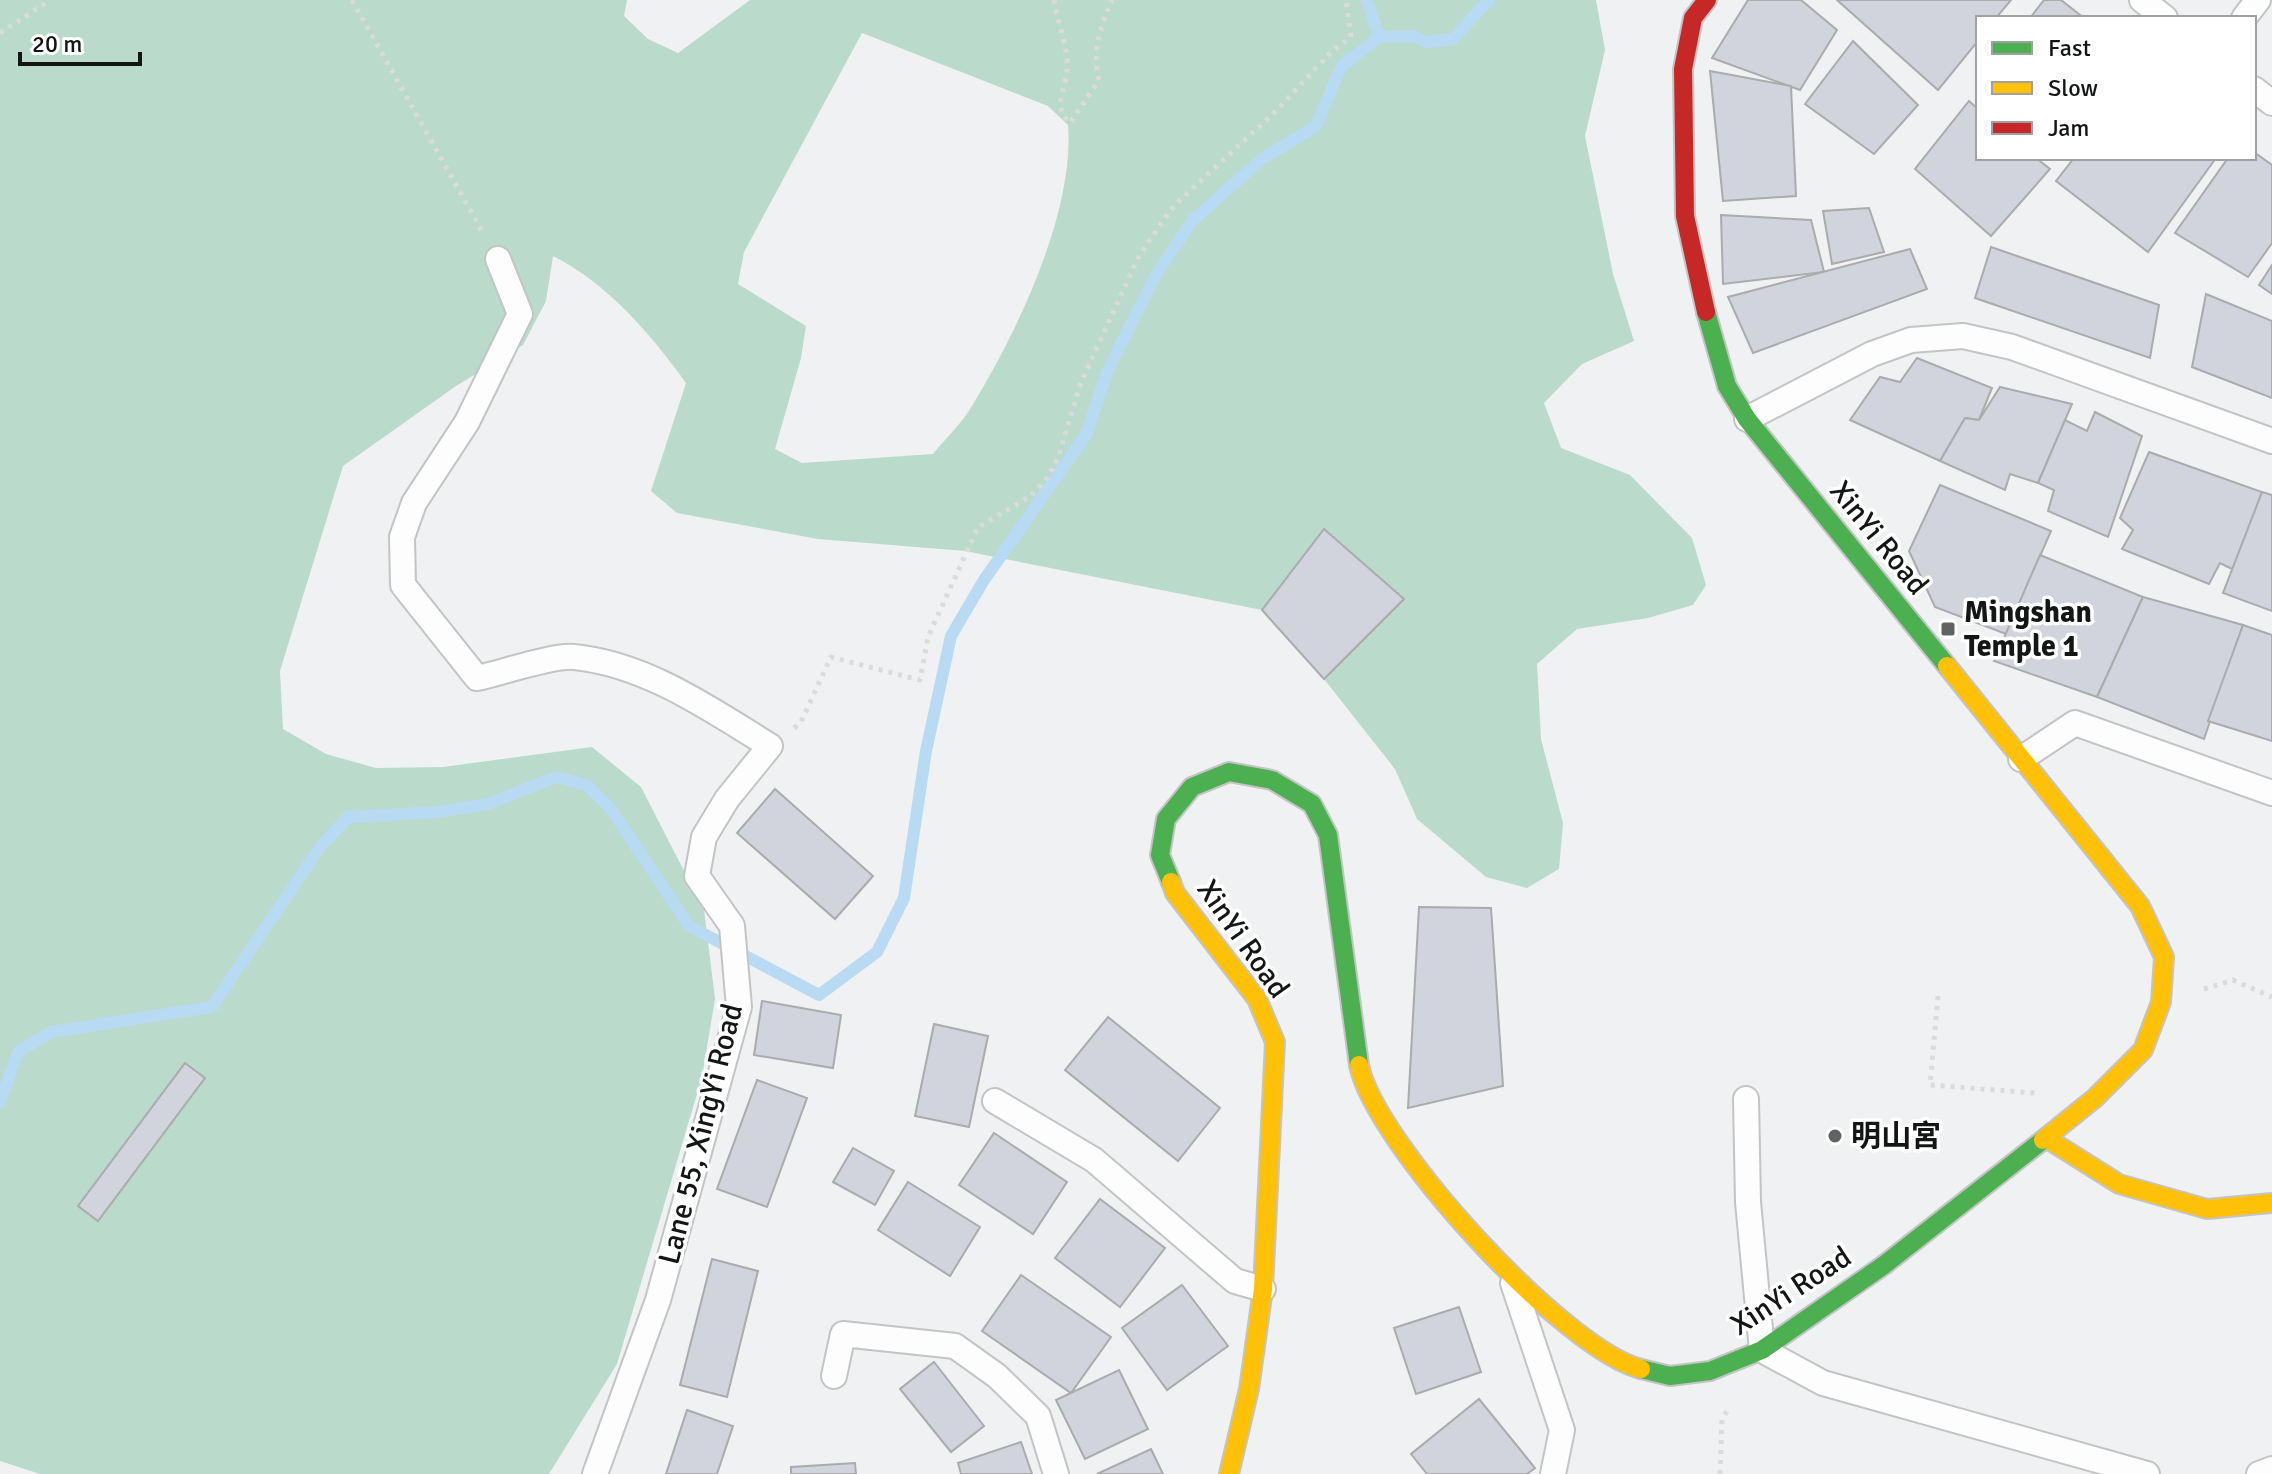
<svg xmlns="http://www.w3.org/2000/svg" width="2272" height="1474" font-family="Signika,'Noto Sans TC',sans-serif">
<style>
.forest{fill:#badacc;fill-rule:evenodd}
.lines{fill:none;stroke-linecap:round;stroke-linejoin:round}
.stream{stroke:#b8daf3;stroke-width:12}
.building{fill:#d1d3dd;stroke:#ababac;stroke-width:2}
.lane-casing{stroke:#c3c4c5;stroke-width:28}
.fast-casing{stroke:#c3c4c5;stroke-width:22}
.slow-casing{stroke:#c3c4c5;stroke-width:22}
.jam-casing{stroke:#c3c4c5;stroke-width:22}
.path{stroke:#dadbdb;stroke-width:5;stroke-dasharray:4 6;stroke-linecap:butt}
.lane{stroke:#fdfdfd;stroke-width:24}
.fast{stroke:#4caf50;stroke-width:18}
.slow{stroke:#ffc107;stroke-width:18}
.jam{stroke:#c62828;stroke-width:18}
.poi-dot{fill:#616262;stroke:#fff;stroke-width:3}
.labels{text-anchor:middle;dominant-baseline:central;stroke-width:7;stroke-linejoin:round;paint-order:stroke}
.street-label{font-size:30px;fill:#141515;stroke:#fff}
.poi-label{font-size:30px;font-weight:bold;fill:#141515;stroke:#fff;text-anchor:start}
</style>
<rect width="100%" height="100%" fill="#f0f1f2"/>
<path class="forest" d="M0,0h627l-3,16 24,23 30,14 72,-53h846l9,50 -20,86 28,138 21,67 -52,23 -38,39 17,45 69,27 62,63 14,47 -13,20 -45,13 -71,11 -40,35 4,75 22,84 -4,46 -32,19 -41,-11 -69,-58 -22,-50 -71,-90 79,-80 -79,-69 -62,80 -297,-59 -147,-12 -141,-26 -26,-22 35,-108c-35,-49 -79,-100 -133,-127l-7,45 -23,44 -67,41 -113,80 -63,205 3,58 43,25 50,14 67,-1 149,-20 49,40 63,123 11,89 -13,78 -85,287 -68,110h-509l-40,-13zM862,33l186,73 20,19c7,87 -51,207 -96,281 -10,17 -26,32 -39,48l-131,9 -27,-14 26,-91 5,-32 -68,-42 6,-32z"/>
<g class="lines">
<g class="stream">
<polyline points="1367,0 1379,37"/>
<polyline points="0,1102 18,1052 51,1032 212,1007 320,847 348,817 437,812 488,804 556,777 587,785 610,808 689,926 819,995 877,952 904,898 926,751 951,636 984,580 1086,435 1108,370 1157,273 1192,221 1262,159 1316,126 1341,67 1379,37 1414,36 1426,42 1453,39 1489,0"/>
</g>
</g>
<g class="building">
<polygon points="1748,0 1801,0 1837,30 1800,90 1712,58"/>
<polygon points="1837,0 2011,0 1996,18 1978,18 1978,41 1938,90"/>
<polygon points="2044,0 2061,0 2084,18 2030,18"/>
<polygon points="1853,41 1918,105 1874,154 1805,104"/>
<polygon points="1710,71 1791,86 1796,196 1723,201"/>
<polygon points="1969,101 1978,109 1978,158 2036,158 2050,169 1991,236 1915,169"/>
<polygon points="2254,152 2272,165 2272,243 2248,277 2175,233 2228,158 2254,158"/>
<polygon points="2074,158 2216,158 2148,252 2056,181"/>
<polygon points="1869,208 1884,252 1832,264 1823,211"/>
<polygon points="1721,215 1811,220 1824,272 1723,284"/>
<polygon points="1991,247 2159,305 2150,358 1975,298"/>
<polygon points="1910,249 1927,289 1753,353 1728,297"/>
<polygon points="2272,265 2272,294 2259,285"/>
<polygon points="2206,294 2272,321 2272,398 2192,367"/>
<polygon points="1917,358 1992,388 1979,420 1965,418 1940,461 1850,420 1880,377 1900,382"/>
<polygon points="2000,387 2072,404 2038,483 2010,474 2005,490 1940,461 1965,418 1979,420"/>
<polygon points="2095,412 2142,436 2108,537 2048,511 2054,490 2038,483 2065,420 2087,431"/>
<polygon points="2149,452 2262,492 2234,570 2220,563 2209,584 2122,549 2133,530 2120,518"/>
<polygon points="1940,485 2051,531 2006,634 1935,607 1909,551"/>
<polygon points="2262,492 2272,495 2272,611 2223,593"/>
<polygon points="1324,529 1404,599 1324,679 1262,610"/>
<polygon points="2040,555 2143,597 2097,697 1994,661"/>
<polygon points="2143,597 2243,625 2204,739 2097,697"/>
<polygon points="2243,625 2272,635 2272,741 2208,721"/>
<polygon points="775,789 873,876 835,919 737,833"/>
<polygon points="1419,907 1491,908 1503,1086 1408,1108"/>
<polygon points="762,1001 841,1015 833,1068 754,1055"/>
<polygon points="1108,1017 1220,1108 1178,1161 1065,1070"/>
<polygon points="934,1024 988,1036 969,1127 915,1116"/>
<polygon points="185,1063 205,1078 98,1221 78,1206"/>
<polygon points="757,1080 807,1098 767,1207 717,1189"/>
<polygon points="994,1133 1067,1182 1033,1234 959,1185"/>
<polygon points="853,1148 894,1171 875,1205 833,1182"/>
<polygon points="908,1182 980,1227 950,1276 878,1230"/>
<polygon points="1100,1199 1165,1248 1120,1307 1055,1258"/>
<polygon points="712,1259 758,1271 727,1397 680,1385"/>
<polygon points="1021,1275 1111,1337 1071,1393 982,1331"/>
<polygon points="1182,1285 1228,1346 1167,1390 1122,1328"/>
<polygon points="1459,1307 1481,1372 1416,1394 1394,1328"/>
<polygon points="934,1362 984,1426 951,1452 900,1389"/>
<polygon points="1119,1370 1148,1429 1085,1459 1056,1400"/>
<polygon points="1479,1399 1535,1468 1527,1474 1427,1474 1411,1454"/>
<polygon points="687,1410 733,1426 717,1474 666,1474"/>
<polygon points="1021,1442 1032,1474 961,1474 958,1463"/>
<polygon points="1151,1449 1163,1474 1097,1474"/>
<polygon points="855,1463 856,1474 791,1474 791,1467"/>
</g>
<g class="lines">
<g class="lane-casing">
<g id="lane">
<polyline points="2142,0 2165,18"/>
<polyline points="2244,18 2258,0"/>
<polyline points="2254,89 2272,103"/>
<path d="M498,259l22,55 -53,108 -53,81 -12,34 1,48 74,93c24,-5 76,-23 97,-21 72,7 136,52 196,89l-43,53 -23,38 -7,39 35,50 7,81 -81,293 -63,174"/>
<polyline points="1747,419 1872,354 1911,340 1963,336 2012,347 2272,441"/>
<polyline points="2021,759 2075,723 2272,793"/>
<polyline points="1746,1099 1748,1202 1762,1350 1823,1383 2147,1474"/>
<polyline points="995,1101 1094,1160 1235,1281 1263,1289"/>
<polyline points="1513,1283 1562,1430 1553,1474"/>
<polyline points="834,1376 843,1334 955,1346 997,1376 1038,1416 1056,1474"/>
<polyline points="2259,1474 2272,1469"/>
</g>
</g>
<g class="fast-casing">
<g id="fast">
<polyline points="1706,312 1727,386 1747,419 1947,666"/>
<polyline points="1171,882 1160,855 1166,819 1192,787 1229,772 1272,780 1312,804 1328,835 1359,1065"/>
<polyline points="1641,1369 1670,1376 1710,1371 1762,1350 1884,1265 2043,1140"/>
</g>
</g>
<g class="slow-casing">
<g id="slow">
<polyline points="1947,666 2140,906 2164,957 2161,1002 2143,1050 2095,1098 2043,1140"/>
<polyline points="1171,882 1175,893 1257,999 1275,1042 1263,1289 1249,1389 1229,1474"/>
<path d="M1359,1065c15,77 205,285 282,304"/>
<polyline points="2046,1138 2119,1184 2207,1209 2272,1203"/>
</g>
</g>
<g class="jam-casing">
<polyline id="jam" points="1706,312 1685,216 1683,69 1693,18 1707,0"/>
</g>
<g class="path">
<polyline points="352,0 483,233"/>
<path d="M1054,0c3,22 15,48 13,70 -1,21 -16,36 3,53l29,-43c-7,-30 1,-52 13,-80"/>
<polyline points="0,33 50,0"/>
<polyline points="794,728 801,722 831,657 920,680 928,637 978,527 1031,496 1048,477 1058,458 1080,385 1138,258 1160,225 1176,204 1275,112 1331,52 1351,37 1346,0"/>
<polyline points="2204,989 2233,980 2272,997"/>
<polyline points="1938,996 1930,1085 2035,1093"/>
<polyline points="1720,1474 1722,1420 1728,1409"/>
</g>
<use href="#lane" class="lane"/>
<use href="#fast" class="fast"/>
<use href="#slow" class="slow"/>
<use href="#jam" class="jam"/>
</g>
<g class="poi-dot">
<rect x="1940" y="621" width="16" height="16" rx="4"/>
<circle cx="1835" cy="1136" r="8"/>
</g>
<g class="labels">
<g class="street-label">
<text transform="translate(1879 538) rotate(51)">XinYi Road</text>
<text transform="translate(1243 939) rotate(55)">XinYi Road</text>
<text transform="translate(701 1134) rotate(-76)">Lane 55, XingYi Road</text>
<text transform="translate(1791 1291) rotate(-33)">XinYi Road</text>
</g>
<g class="poi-label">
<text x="1964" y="612">Mingshan<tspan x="1964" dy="34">Temple 1</tspan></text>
<text x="1851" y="1136">明山宮</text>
</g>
</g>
<rect x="1976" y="16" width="280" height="144" fill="#ffffff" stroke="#a1a1a1" stroke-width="2"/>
<rect x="1992" y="42" width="40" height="12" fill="#4caf50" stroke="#a1a1a1" stroke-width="2"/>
<text x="2048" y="56" font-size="24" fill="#141515">Fast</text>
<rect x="1992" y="82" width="40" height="12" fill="#ffc107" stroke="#a1a1a1" stroke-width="2"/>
<text x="2048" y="96" font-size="24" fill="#141515">Slow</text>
<rect x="1992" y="122" width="40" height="12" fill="#c62828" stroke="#a1a1a1" stroke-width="2"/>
<text x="2048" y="136" font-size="24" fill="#141515">Jam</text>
<path d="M20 52v12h120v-12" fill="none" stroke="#141515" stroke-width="4"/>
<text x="32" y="52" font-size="24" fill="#141515" stroke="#ffffff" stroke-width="6" paint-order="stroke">20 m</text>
</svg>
